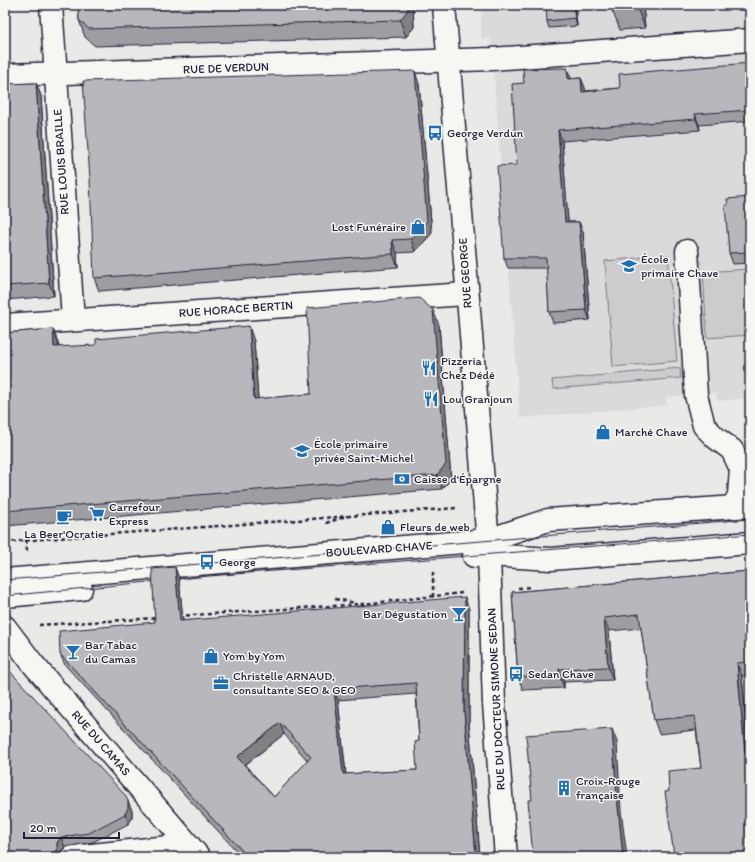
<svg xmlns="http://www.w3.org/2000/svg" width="755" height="862" font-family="Itim,sans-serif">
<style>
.built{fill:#dadada}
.green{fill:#ccccce;stroke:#777784}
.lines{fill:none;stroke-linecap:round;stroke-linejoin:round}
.minor-casing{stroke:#22223b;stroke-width:25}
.path{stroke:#22223b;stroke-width:2.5;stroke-dasharray:4 3;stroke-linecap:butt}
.minor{stroke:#f6f6f2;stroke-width:22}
.tram{stroke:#22223b;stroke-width:1}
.wall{fill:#9e9ea2;stroke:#22223b;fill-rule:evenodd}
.shaded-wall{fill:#818184;stroke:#22223b}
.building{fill:#b8b8bc;stroke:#22223b;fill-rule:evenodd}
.labels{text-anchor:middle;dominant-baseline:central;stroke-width:3;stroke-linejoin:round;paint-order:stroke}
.street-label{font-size:12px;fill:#22223b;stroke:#f6f6f2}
.poi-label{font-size:12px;fill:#22223b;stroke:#f6f6f2;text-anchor:start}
</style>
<rect width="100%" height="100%" fill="#e9e9e7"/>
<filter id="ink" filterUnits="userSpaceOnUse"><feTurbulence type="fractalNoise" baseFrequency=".025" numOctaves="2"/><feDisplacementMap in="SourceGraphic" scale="8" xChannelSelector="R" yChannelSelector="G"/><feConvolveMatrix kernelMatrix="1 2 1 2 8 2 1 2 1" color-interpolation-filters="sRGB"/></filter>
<g filter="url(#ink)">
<polygon class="built" points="484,5 750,5 750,398 717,401 716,393 696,395 666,397 667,405 520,418 491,38 481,39 481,16"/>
<g class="green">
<polygon points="668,255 677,361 613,367 605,261"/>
<polygon points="750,269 750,335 707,338 703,272"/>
<polygon points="680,368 681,378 553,389 552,380"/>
</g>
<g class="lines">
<g class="minor-casing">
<g id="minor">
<polyline points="51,5 73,319"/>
<polyline points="444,5 489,555 494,704 506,857"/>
<polyline points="5,75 492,59 750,40"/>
<polyline points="687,251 696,395 704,426 716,438 732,450 741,469 739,495 733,507"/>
<polyline points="5,325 466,294"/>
<polyline points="474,556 489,555 551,559 750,543"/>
<polyline points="5,580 488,540 548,520 750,506"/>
<polyline points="5,596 81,589"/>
<polyline points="5,627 33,664 199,857"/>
<polyline points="72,857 188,845"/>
</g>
</g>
<g class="path">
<polyline points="326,523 347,516"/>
<polyline points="26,540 27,551"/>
<polyline points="5,542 457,508"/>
<polyline points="433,572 433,596"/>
<polyline points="518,588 531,587"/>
<polyline points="335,599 356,603"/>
<polyline points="179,616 362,604 463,593"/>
<polyline points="39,625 158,618"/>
</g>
<use href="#minor" class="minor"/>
<g class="tram">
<polyline points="5,580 750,519"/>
<polyline points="5,596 209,576 750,534"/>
</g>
</g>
<g class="wall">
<polygon points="78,5 413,5 414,27 406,37 95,46 85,37 79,20"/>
<polygon points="575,5 577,26 549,28 547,21"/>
<polygon points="643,5 645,28 620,30 612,10"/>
<polygon points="750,63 750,121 699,125 700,130 562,141 568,222 579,222 583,232 590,320 553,323 549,312 547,268 508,268 504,258 517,165 524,83 581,78 585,88 585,91 620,88"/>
<polygon points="36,83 41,96 54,296 5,300 5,84"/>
<polygon points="419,84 432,233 415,252 397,253 398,267 99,291 94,278"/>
<polygon points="750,197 750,263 733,264 729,253 728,205"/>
<polygon points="439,325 451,479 442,489 5,526 5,333 53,329 58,343 59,347 254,341 258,399 311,394"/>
<polygon points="750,571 750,675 742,676 749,754 674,855 669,791 701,768 696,730 659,734 654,720 641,628 609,631 613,680 564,682 564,688 523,690 518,677 512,592"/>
<path d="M179,578l4,43 286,-12v113l11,135h-238l-177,-192 -5,-11 95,-32zM416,694l3,47 -2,29 -71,4 -8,-74zM284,734l24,27 -34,36 -29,-32z"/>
<polygon points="128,801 132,811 132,818 128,824 93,842 65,847 60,852 60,857 5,857"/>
</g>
<g class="shaded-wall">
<polygon points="408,5 413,5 414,27 406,37 400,20"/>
<polygon points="573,5 575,5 577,26 575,18"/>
<polygon points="637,5 643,5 645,28 637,8"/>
<polygon points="567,68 571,78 568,79"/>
<polygon points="415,71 419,84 432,233 415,252 411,239"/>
<polygon points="581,78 585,88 586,102 582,92"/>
<polygon points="36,83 41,96 54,296 49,283"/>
<polygon points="695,114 699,125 700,130 696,119"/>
<polygon points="558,130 562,141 569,233 565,222"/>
<polygon points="579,222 583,232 590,320 586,310"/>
<polygon points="392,240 397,253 398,267 393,254"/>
<polygon points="433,310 439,325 451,479 442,489 437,475"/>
<polygon points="249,326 254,341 259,414 254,399"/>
<polygon points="53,329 58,343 60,362 54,347"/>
<polygon points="175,567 179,578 184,632 180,621"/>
<polygon points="465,597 469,609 469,722 480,857 476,857 464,711"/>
<polygon points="604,618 609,631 613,680 608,667"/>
<polygon points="737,663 742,676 750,767 745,754"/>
<polygon points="559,669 564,682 564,688 559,674"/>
<polygon points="334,689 338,700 347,786 343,774"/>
<polygon points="280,723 284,734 241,768 237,757"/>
<polygon points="612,729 617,742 621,811 627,857 623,857 617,797"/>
<polygon points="128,801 132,811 132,818 128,824 125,814"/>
<polygon points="61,837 65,847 60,852 60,857 59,857 57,850 57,843"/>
</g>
<g class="building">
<polygon points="78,5 408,5 408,10 400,20 89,29 79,20"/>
<polygon points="546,5 573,5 575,18 547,21"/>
<polygon points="612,5 637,5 637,8 612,10"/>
<polygon points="750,63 750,110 695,114 696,119 558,130 565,222 579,222 586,310 549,312 546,258 504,258 497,166 517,165 512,84 524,83 523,69 567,68 568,79 581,78 582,92 620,88 619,74"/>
<polygon points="415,71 427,221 411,239 392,240 393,254 94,278 90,179 83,81"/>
<polygon points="36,83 49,283 5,286 5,84"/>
<polygon points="750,197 750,252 729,253 725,205 728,205 727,199"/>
<polygon points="419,298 433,310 446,464 437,475 5,511 5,333 53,329 54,347 96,345 96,339 249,326 254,399 311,394 307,308"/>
<path d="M175,567l5,54 285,-24 -1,114 12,146h-228l-188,-203 -1,-23 96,-9 -3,-53zM416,683l3,58 -4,1 2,28 -74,4 -9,-85zM280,723l31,34 -37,40 -37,-40z"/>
<polygon points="750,571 750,662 737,663 745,754 750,754 750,857 647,857 674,855 665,792 669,791 668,771 701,768 695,716 654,720 639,614 604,618 608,667 559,669 559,674 518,677 512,592"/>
<polygon points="5,666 125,795 128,801 128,808 125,814 89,833 61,837 57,843 57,850 44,857 5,857"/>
<polygon points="612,729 617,797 623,857 533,857 528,800 532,800 526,735"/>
<polygon points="178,853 181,857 139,857"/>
</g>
</g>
<defs>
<g id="bus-bare" transform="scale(1.2)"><path d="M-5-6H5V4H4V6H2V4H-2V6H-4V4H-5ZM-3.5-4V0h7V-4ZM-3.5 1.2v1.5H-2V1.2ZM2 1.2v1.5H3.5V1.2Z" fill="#1f6fb2" stroke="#f6f6f2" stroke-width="2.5" paint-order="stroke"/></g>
<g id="shop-bare" transform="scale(1.2)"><path d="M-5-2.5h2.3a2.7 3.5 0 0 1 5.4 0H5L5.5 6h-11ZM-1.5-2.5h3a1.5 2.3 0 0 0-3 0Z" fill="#1f6fb2" stroke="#f6f6f2" stroke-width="2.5" paint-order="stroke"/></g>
<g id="school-bare" transform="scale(1.2)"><path d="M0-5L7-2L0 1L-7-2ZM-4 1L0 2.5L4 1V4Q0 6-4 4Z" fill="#1f6fb2" stroke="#f6f6f2" stroke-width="2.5" paint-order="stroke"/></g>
<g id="restaurant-bare" transform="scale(1.2)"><path d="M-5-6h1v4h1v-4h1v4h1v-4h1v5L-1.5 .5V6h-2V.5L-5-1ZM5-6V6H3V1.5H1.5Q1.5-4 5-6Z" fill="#1f6fb2" stroke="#f6f6f2" stroke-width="2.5" paint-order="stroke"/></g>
<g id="bank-bare" transform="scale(1.2)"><path d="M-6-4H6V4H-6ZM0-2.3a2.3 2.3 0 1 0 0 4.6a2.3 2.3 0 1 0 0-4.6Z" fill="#1f6fb2" stroke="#f6f6f2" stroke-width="2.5" paint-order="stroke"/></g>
<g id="supermarket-bare" transform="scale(1.2)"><path d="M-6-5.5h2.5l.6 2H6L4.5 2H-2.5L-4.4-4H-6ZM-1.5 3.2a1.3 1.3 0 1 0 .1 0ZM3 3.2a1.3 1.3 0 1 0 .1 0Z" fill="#1f6fb2" stroke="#f6f6f2" stroke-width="2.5" paint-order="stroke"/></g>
<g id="cafe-bare" transform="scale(1.2)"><path d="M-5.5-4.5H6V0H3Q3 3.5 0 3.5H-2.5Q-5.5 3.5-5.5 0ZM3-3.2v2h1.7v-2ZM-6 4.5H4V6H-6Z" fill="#1f6fb2" stroke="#f6f6f2" stroke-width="2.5" paint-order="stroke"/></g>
<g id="bar-bare" transform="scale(1.2)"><path d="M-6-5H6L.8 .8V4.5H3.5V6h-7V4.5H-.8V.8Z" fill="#1f6fb2" stroke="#f6f6f2" stroke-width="2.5" paint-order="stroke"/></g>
<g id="office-bare" transform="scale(1.2)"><path d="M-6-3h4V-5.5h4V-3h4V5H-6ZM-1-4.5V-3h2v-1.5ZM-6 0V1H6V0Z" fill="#1f6fb2" stroke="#f6f6f2" stroke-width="2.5" paint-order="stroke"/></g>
<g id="building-bare" transform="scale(1.2)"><path d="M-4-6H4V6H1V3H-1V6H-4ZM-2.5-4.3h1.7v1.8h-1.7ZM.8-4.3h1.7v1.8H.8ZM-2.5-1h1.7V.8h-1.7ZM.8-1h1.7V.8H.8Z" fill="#1f6fb2" stroke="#f6f6f2" stroke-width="2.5" paint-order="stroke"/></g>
</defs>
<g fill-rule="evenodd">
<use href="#bus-bare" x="435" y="133"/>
<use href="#shop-bare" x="418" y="227"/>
<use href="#school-bare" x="629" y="266"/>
<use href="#restaurant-bare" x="429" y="368"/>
<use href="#restaurant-bare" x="431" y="399"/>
<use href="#shop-bare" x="603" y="432"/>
<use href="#school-bare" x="302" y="451"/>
<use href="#bank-bare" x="402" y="479"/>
<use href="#supermarket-bare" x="97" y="514"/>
<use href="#cafe-bare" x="64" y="517"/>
<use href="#shop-bare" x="388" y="527"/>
<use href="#bus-bare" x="207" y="562"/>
<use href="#bar-bare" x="459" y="614"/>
<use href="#bar-bare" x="73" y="652"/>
<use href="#shop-bare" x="211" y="656"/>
<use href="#bus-bare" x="516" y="674"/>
<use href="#office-bare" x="221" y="683"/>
<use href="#building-bare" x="564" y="788"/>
</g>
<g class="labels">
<g class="street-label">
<text transform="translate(226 68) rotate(-2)">RUE DE VERDUN</text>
<text transform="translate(61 162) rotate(-94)">RUE LOUIS BRAILLE</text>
<text transform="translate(465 273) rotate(-94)">RUE GEORGE</text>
<text transform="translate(236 309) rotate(-4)">RUE HORACE BERTIN</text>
<text transform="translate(379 549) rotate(-4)">BOULEVARD CHAVE</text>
<text transform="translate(496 699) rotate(-93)">RUE DU DOCTEUR SIMONE SEDAN</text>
<text transform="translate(101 743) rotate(49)">RUE DU CAMAS</text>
</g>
<g class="poi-label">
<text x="447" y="133">George Verdun</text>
<text x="406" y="227" text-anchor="end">Lost Funéraire</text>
<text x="641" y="259">École<tspan x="641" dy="14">primaire Chave</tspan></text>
<text x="441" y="361">Pizzeria<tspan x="441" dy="14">Chez Dédé</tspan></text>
<text x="443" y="399">Lou Granjoun</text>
<text x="615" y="432">Marché Chave</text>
<text x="314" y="444">École primaire<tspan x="314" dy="14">privée Saint-Michel</tspan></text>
<text x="414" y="479">Caisse d'Épargne</text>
<text x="109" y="507">Carrefour<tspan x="109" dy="14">Express</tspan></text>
<text x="400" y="527">Fleurs de web</text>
<text x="64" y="534" text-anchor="middle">La Beer'Ocratie</text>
<text x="219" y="562">George</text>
<text x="447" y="614" text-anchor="end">Bar Dégustation</text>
<text x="85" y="645">Bar Tabac<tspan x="85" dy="14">du Camas</tspan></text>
<text x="223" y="656">Yom by Yom</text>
<text x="528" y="674">Sedan Chave</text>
<text x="233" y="676">Christelle ARNAUD,<tspan x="233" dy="14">consultante SEO &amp; GEO</tspan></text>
<text x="576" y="781">Croix-Rouge<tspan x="576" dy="14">française</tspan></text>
</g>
</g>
<rect width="755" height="862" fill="none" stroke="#f6f6f2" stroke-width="20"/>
<rect x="10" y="10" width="735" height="842" fill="none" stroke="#22223b" stroke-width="1.5" filter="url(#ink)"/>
<path d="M24 832v6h95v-6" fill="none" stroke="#22223b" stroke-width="2"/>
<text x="30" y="832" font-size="12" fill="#22223b" stroke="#f6f6f2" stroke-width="3" paint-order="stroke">20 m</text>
</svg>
